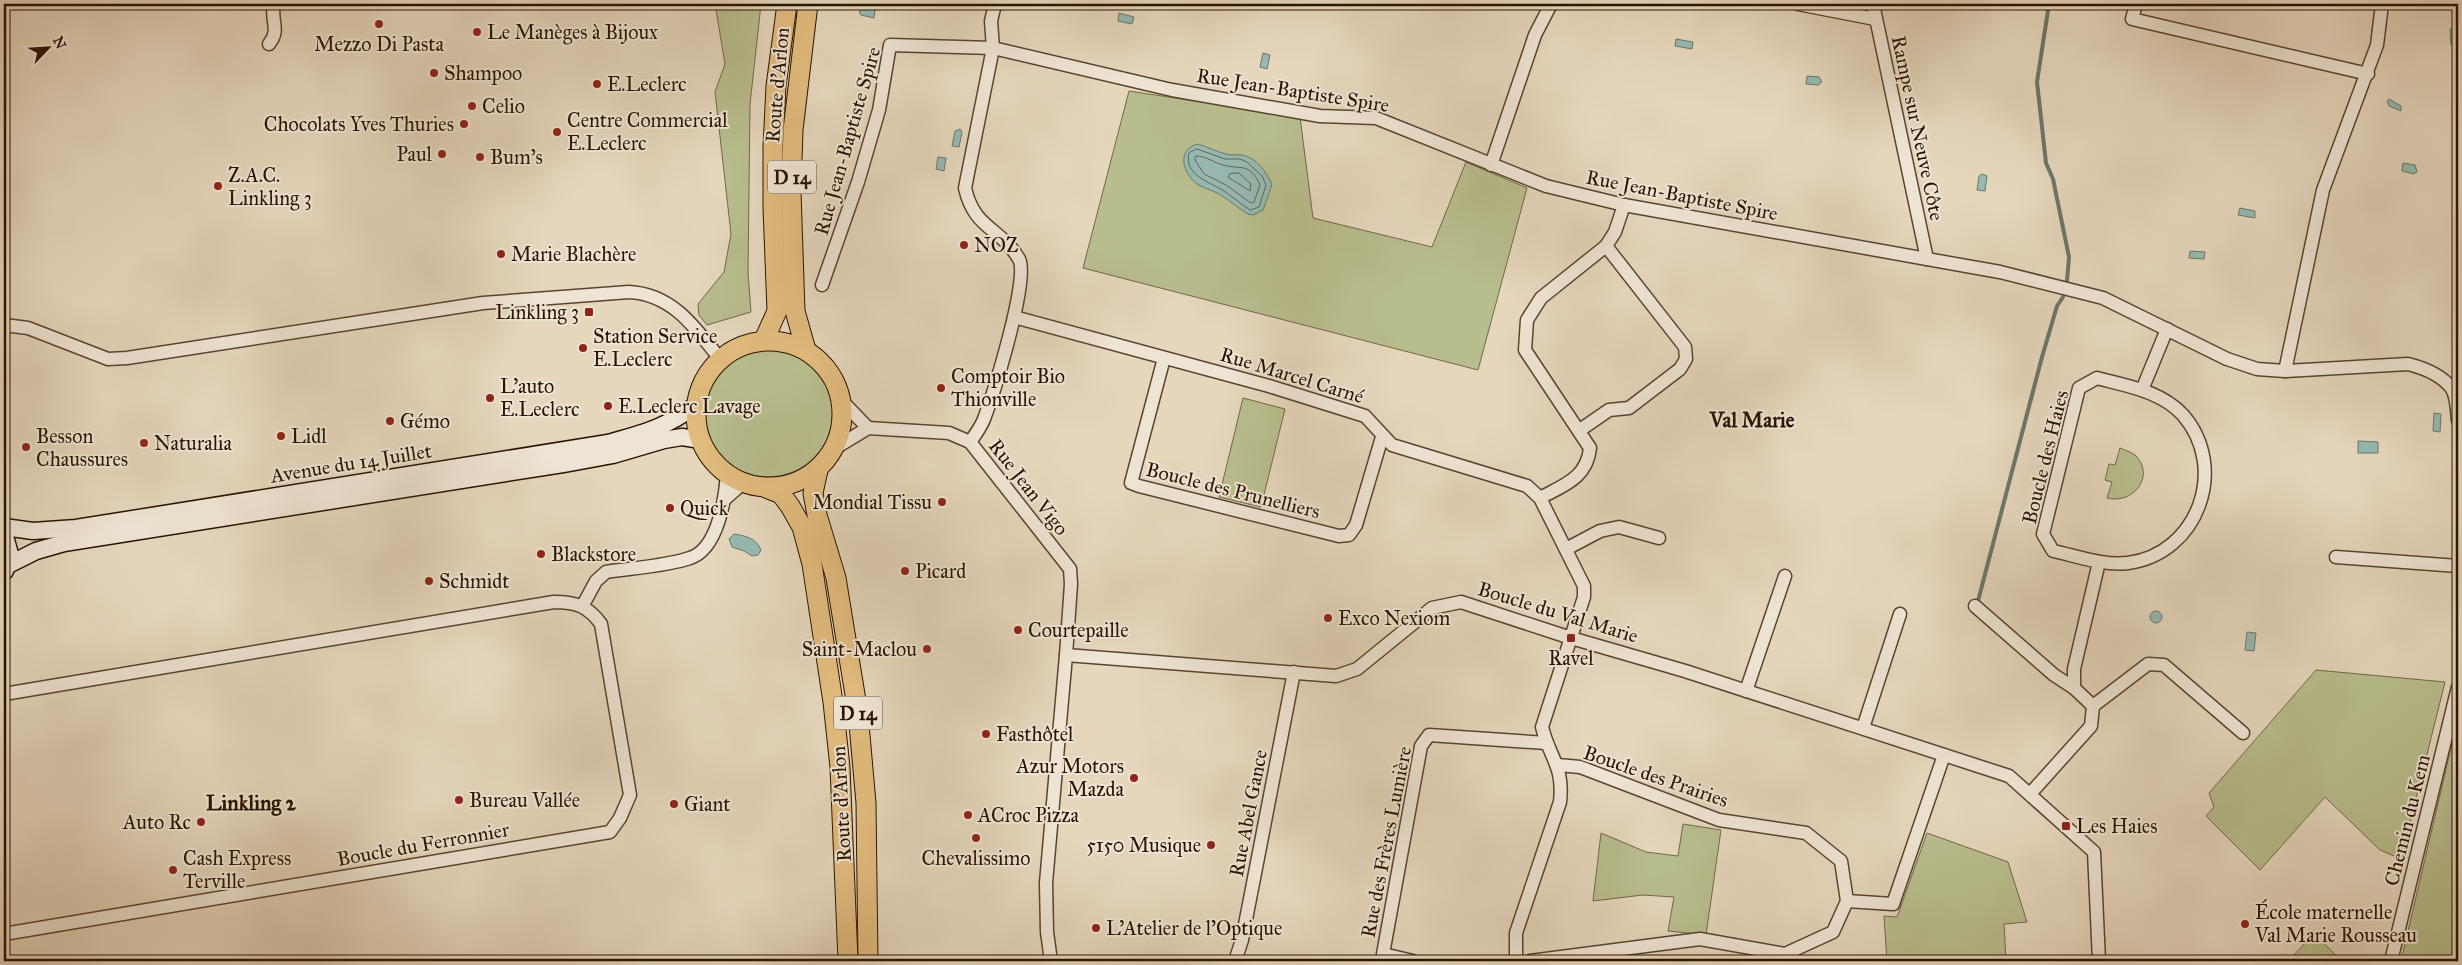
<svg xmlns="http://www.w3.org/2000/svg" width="2462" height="965" font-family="'IM FELL Great Primer',serif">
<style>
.green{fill:#b8bd8e;stroke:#716847}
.water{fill:#96b9b1;stroke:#6b776a}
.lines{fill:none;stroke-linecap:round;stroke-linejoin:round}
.shore{stroke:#606658;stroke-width:1}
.stream{stroke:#6b776a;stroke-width:4}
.minor-casing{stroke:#59442f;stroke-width:15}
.secondary-casing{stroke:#2a1300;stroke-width:19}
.primary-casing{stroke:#2a1300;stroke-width:21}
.minor{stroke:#eee4d3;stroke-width:12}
.secondary{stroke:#eee4d3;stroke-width:16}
.primary{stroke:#e2bb7e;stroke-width:19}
.poi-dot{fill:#8f2418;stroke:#eee4d3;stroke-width:2}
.labels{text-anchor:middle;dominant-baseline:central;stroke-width:4;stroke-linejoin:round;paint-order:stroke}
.shield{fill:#eee4d3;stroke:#65523f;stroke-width:1}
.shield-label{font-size:19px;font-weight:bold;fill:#2a1300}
.poi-label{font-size:20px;fill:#2a1300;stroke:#eee4d3;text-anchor:start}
.street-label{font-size:20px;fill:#2a1300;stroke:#eee4d3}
.neighbourhood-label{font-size:21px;font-weight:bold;fill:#2a1300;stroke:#eee4d3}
</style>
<rect width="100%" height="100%" fill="#e5d6bc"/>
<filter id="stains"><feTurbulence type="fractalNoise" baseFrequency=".004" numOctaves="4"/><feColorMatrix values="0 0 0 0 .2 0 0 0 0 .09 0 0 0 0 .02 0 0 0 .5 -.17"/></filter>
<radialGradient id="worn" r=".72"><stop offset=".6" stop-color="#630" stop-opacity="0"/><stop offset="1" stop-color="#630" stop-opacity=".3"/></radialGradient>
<g class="green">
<polygon points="715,4 761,4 750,104 748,273 751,312 707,325 699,315 698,304 724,272 731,234 715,92 725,64"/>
<polygon points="1129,91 1300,117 1313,218 1432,247 1466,162 1527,188 1478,370 1083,268"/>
<circle cx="768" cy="412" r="65"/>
<polygon points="1243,398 1285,409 1261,507 1219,497"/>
<path d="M2120,448c4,2 11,4 15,7 21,20 -1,50 -28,43l5,-16 -7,-2 4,-16 6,1z"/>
<polygon points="2316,670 2445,682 2401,859 2380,850 2325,797 2260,870 2206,816 2214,807 2209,793"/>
<polygon points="2458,718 2458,961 2401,961"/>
<polygon points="1683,824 1721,830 1706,935 1668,931 1674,897 1643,895 1593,901 1601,833 1646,852 1678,856"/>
<polygon points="1927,833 2008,862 2027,922 2004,924 2006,961 1887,961 1884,916 1897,917"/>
<polygon points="2314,934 2342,961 2288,961"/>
</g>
<g class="water">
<polygon points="863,7 875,10 874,18 861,15 859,12"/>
<polygon points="1119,13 1134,17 1132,24 1118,21"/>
<polygon points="2450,29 2458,29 2458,45 2451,45"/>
<polygon points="1676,39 1693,42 1692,49 1675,46"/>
<polygon points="1263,53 1270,55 1267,69 1260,67"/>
<polygon points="1807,76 1819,77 1822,82 1818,85 1806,84"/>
<polygon points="2389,99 2401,106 2401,111 2389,106 2387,101"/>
<polygon points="960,129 962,132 959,147 952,146 955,131"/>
<path d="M1197,144c10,2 19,8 29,10 6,2 11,0 16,1 15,3 24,17 30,29l-9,26 -10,5 -5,-1c-10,-6 -19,-14 -29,-20 -7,-4 -16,-6 -22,-10 -14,-11 -21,-33 0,-40z"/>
<polygon points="938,157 946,158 944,171 936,169"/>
<polygon points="2403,163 2415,165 2417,172 2413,174 2402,171"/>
<polygon points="1982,174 1987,176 1985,191 1977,190 1979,176"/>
<polygon points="2240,208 2255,211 2255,218 2238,215"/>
<polygon points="2190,251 2205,252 2204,259 2189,258"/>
<polygon points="2434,413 2441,414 2440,432 2433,431"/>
<polygon points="2358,441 2378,442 2378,453 2358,453"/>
<path d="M734,534c12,2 22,4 27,16l-3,5 -6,1 -8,-5 -12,-4 -3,-8z"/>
<circle cx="2156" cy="617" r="6"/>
<polygon points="2247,632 2256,633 2254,651 2245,650"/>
</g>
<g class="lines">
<g class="shore">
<path d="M1197,149l28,10h15l7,3 15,14 4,9 -7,22 -9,3c-9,-6 -17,-13 -26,-19 -14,-9 -41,-16 -35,-38z"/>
<path d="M1196,156c11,0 18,7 27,9 18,5 27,-3 37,20l-6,17 -3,1 -25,-18 -22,-11 -9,-14z"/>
<polygon points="1239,173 1251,184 1250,191 1228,177 1230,174"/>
</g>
<g class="stream">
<polyline points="2049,4 2037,82 2046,163 2053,179 2069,257 2067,281"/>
<polyline points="1978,601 2042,357 2057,306 2063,297"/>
</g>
<g class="minor-casing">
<g id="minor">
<polyline points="1798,4 1875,19"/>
<polyline points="1873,4 1927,259"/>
<polyline points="2136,4 2132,19 2368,74"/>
<path d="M269,44c12,-15 1,-23 5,-40"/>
<polyline points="1491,165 1535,35 1551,4"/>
<path d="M822,285l36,-103 21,-72 11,-65 103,3 179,42 148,26 56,2 170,68 78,19 376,67 103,26 124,61 30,10 28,2 123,-7c16,4 34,11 44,25 5,8 5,23 6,31"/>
<path d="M1014,317l255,69 96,30 27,29 135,41 13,12 44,88v11l-42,130c8,32 22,39 18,75l-44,131v28"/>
<path d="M4,325l24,3 80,31 19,-1 356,-55 146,-11c43,2 66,35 91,67"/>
<polyline points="1164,358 1131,483 1139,486 1339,536 1349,535 1356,525 1382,437"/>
<polyline points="2285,371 2323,190 2377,45 2382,4"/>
<path d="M2097,378c30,8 64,13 86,37 46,53 15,139 -55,148 -25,3 -51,-7 -75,-12l-10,-17 36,-146z"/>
<polyline points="2142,390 2167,329"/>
<polyline points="841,400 868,428"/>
<polyline points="1580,430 1609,410 1629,408 1680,369 1686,359 1685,347 1606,246"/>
<path d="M970,442c5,-7 11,-15 14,-23 9,-24 46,-141 35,-160 -19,-32 -45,-30 -54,-71l28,-140 -2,-27 4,-17"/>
<polyline points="835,448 868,428 949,433 970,442 1070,569 1071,584 1066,655 1046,883 1047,932 1051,961"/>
<path d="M1540,498c24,-13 47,-20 50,-50l-65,-98 2,-30 14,-22 65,-52 9,-14 9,-27"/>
<polyline points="725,499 743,483"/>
<polyline points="1566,549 1600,531 1619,527 1659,538"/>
<polyline points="2336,557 2458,566"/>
<path d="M583,605l13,-24 10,-9c26,-4 61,-6 84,-14 28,-9 35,-59 37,-84"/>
<polyline points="1975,606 2054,675 2074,688"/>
<polyline points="1066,655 1336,676 1357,669 1432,608 1461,602 1571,638 1685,671 2009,776 2094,852 2099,961"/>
<polyline points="1746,691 1785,576"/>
<path d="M4,694l550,-92c22,0 34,4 47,22l29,171 -10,23 -10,14 -606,102"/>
<polyline points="2093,706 2148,664 2164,665 2243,733"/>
<polyline points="1863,728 1900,614"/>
<polyline points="2030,794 2091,726 2093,706 2074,688 2074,669 2099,562"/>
<polyline points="1847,901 1893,904 1944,755"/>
<polyline points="1235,961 1242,940 1294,672"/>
<polyline points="1413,961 1383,954 1421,746 1429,735 1546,743"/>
<polyline points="1530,961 1700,939 1785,954 1833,932 1847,901 1841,861 1806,833 1719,820 1580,767 1558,765"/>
<polyline points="2391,961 2458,687"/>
</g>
</g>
<g class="secondary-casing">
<g id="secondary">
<path d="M4,527l29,4 43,-3 532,-85c36,-10 57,-15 88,-38"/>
<polyline points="4,533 10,554 5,571"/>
<polyline points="8,565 36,551 64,543 563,464 613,455 664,440 682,437 701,440"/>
</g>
</g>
<g class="primary-casing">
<g id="primary">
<polyline points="764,340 777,311 773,208 773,147 776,86 787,4"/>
<circle cx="769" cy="414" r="73"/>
<polyline points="806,350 795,311 791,191 793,130 808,4"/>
<polyline points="818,470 813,493 817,515 836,578 858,713 866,803 868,961"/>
<polyline points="766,488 781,494 790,506 802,527 812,564 833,702 840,767 848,961"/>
</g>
</g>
<use href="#minor" class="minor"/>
<use href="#secondary" class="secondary"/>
<use href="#primary" class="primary"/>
</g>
<g class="poi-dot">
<circle cx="379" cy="24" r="5"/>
<circle cx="477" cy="32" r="5"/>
<circle cx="434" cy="73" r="5"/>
<circle cx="597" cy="84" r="5"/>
<circle cx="472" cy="106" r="5"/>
<circle cx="464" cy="124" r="5"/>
<circle cx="557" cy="132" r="5"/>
<circle cx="442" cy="154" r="5"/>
<circle cx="480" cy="157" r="5"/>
<circle cx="218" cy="186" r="5"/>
<circle cx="964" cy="245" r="5"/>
<circle cx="501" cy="254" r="5"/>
<rect x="584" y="307" width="10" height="10" rx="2.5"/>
<circle cx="583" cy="348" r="5"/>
<circle cx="941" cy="388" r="5"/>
<circle cx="490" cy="398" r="5"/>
<circle cx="608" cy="406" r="5"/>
<circle cx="390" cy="421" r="5"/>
<circle cx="281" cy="436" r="5"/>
<circle cx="144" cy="443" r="5"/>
<circle cx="26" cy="447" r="5"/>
<circle cx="942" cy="502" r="5"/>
<circle cx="670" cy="508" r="5"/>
<circle cx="541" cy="554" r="5"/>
<circle cx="905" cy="571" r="5"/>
<circle cx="429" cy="581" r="5"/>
<circle cx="1328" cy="618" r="5"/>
<circle cx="1018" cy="630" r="5"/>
<rect x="1566" y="633" width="10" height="10" rx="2.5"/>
<circle cx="927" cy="649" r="5"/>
<circle cx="986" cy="734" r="5"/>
<circle cx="1134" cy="778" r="5"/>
<circle cx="459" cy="800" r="5"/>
<circle cx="674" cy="804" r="5"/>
<circle cx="968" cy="815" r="5"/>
<circle cx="201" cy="822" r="5"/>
<rect x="2061" y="821" width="10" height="10" rx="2.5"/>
<circle cx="976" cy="838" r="5"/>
<circle cx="1211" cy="845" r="5"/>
<circle cx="173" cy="870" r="5"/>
<circle cx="2245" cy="924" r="5"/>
<circle cx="1096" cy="928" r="5"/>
</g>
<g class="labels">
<g class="shield">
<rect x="768" y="160.5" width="48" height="33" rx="4"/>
<rect x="834" y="696.5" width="48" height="33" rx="4"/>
</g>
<g class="shield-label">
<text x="792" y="177">D 14</text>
<text x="858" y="713">D 14</text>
</g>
<g class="poi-label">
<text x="487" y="32">Le Manèges à Bijoux</text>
<text x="379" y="44" text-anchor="middle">Mezzo Di Pasta</text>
<text x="444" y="73">Shampoo</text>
<text x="607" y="84">E.Leclerc</text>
<text x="482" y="106">Celio</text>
<text x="567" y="120">Centre Commercial<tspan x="567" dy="23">E.Leclerc</tspan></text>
<text x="454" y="124" text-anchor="end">Chocolats Yves Thuries</text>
<text x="432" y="154" text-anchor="end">Paul</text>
<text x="490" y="157">Bum's</text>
<text x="228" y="175">Z.A.C.<tspan x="228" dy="23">Linkling 3</tspan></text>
<text x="974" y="245">NOZ</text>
<text x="511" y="254">Marie Blachère</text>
<text x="579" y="312" text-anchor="end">Linkling 3</text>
<text x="593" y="336">Station Service<tspan x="593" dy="23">E.Leclerc</tspan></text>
<text x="951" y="376">Comptoir Bio<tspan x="951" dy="23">Thionville</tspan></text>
<text x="500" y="386">L'auto<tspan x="500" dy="23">E.Leclerc</tspan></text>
<text x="618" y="406">E.Leclerc Lavage</text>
<text x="400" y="421">Gémo</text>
<text x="36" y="436">Besson<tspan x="36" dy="23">Chaussures</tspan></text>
<text x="291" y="436">Lidl</text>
<text x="154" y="443">Naturalia</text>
<text x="932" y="502" text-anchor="end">Mondial Tissu</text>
<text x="680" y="508">Quick</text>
<text x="551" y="554">Blackstore</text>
<text x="915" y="571">Picard</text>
<text x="439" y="581">Schmidt</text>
<text x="1338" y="618">Exco Nexiom</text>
<text x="1028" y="630">Courtepaille</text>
<text x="917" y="649" text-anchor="end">Saint-Maclou</text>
<text x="1571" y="658" text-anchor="middle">Ravel</text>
<text x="996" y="734">Fasthôtel</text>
<text x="1124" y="766" text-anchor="end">Azur Motors<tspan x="1124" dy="23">Mazda</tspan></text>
<text x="469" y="800">Bureau Vallée</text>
<text x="684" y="804">Giant</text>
<text x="978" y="815">ACroc Pizza</text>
<text x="191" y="822" text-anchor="end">Auto Rc</text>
<text x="2076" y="826">Les Haies</text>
<text x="1201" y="845" text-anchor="end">5150 Musique</text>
<text x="183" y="858">Cash Express<tspan x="183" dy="23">Terville</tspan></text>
<text x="976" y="858" text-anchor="middle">Chevalissimo</text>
<text x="2255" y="912">École maternelle<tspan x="2255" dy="23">Val Marie Rousseau</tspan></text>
<text x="1106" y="928">L'Atelier de l'Optique</text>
</g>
<g class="street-label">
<text transform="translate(777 85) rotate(-85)">Route d'Arlon</text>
<text transform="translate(1293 90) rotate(9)">Rue Jean-Baptiste Spire</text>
<text transform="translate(1918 128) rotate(78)">Rampe sur Neuve Côte</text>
<text transform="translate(847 141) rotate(-74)">Rue Jean-Baptiste Spire</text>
<text transform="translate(1682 195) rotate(11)">Rue Jean-Baptiste Spire</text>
<text transform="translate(1292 375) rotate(17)">Rue Marcel Carné</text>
<text transform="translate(2045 457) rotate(-76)">Boucle des Haies</text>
<text transform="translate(351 463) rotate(-9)">Avenue du 14 Juillet</text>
<text transform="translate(1029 487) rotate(52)">Rue Jean Vigo</text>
<text transform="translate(1233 490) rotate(14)">Boucle des Prunelliers</text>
<text transform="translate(1558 612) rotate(17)">Boucle du Val Marie</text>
<text transform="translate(1656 776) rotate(19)">Boucle des Prairies</text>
<text transform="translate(841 804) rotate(-93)">Route d'Arlon</text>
<text transform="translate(1248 813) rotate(-79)">Rue Abel Gance</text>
<text transform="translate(2407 820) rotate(-76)">Chemin du Kem</text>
<text transform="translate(1386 842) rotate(-79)">Rue des Frères Lumière</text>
<text transform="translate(423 844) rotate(-10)">Boucle du Ferronnier</text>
</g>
<g class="neighbourhood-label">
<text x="1752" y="420">Val Marie</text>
<text x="251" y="803">Linkling 2</text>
</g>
</g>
<rect width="2462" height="965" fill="none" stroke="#e5d6bc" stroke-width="20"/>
<rect x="5" y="5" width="2452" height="955" fill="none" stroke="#2a1300" stroke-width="2.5"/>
<rect x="10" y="10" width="2442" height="945" fill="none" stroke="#2a1300"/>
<g transform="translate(48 48) rotate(65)" stroke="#eee4d3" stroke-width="4" paint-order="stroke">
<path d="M0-4L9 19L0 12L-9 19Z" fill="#2a1300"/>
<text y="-8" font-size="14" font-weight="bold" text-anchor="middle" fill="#2a1300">N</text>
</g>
<rect width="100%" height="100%" filter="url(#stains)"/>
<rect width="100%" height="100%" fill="url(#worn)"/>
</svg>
